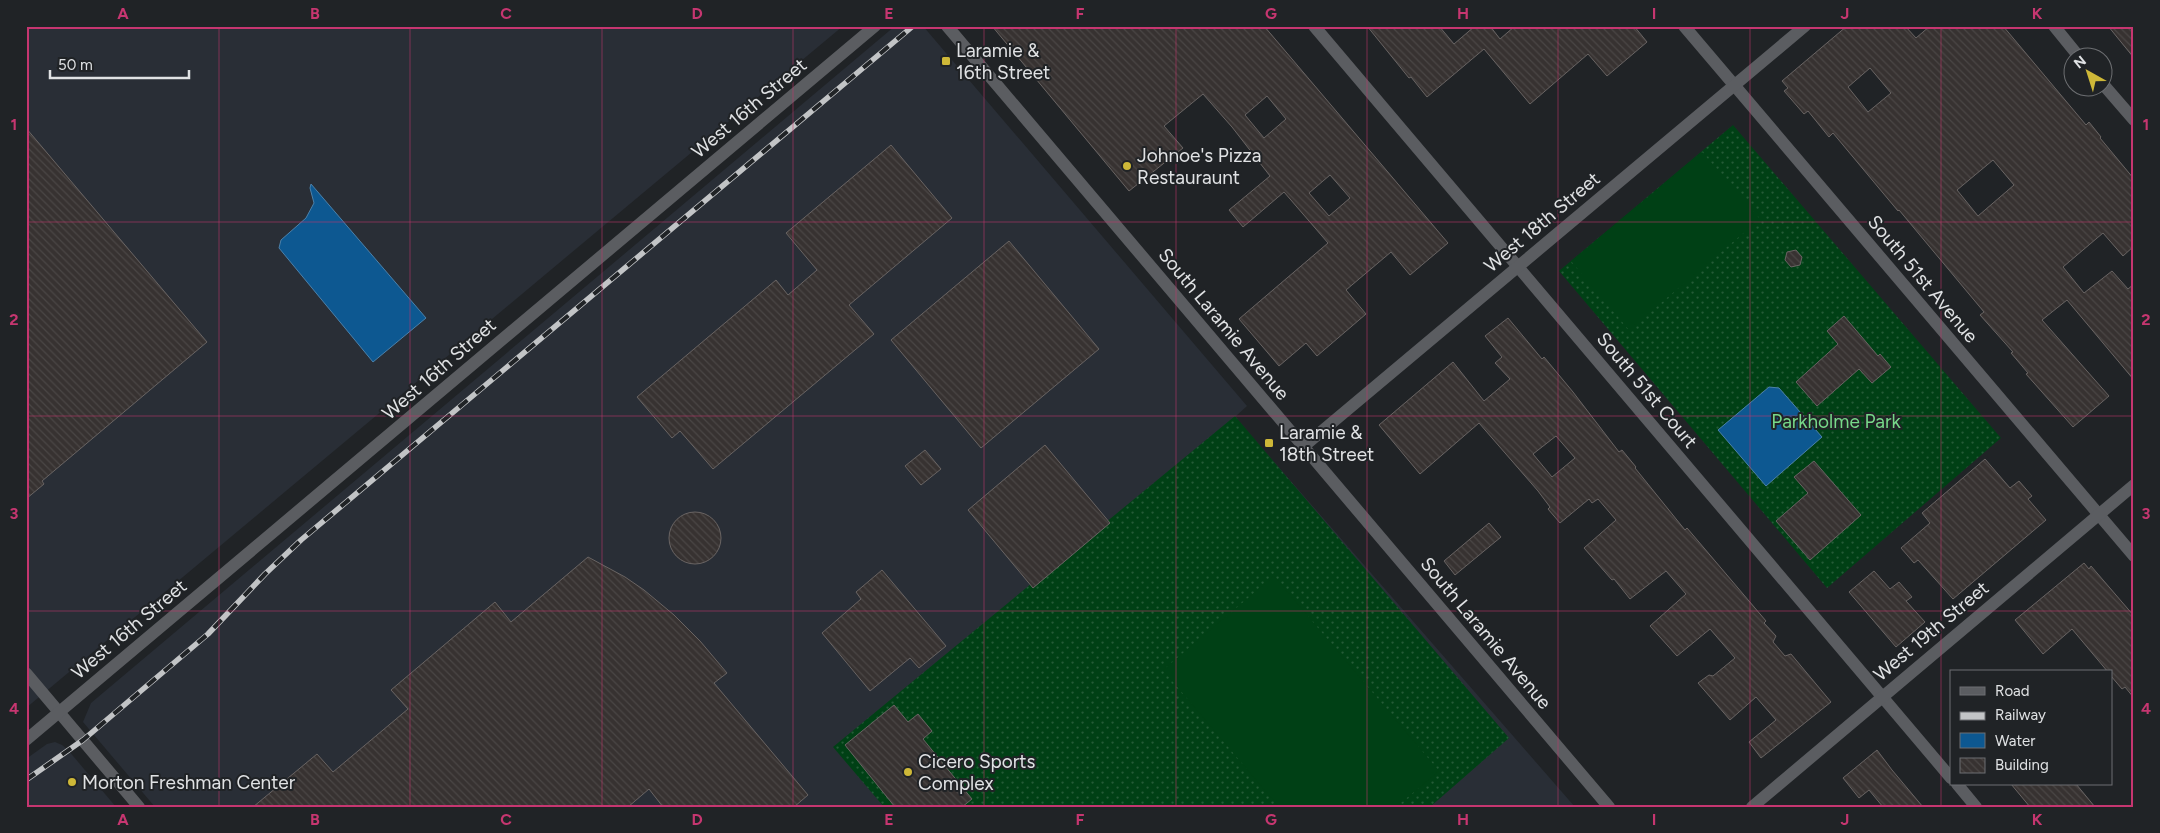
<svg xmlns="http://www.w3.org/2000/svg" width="2160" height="833" font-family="Figtree,sans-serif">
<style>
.built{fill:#292e36}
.grass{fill:url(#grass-dots)}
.garden{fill:#004015}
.water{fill:#0d5891;stroke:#4c81aa}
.building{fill:url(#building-back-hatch);stroke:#696463;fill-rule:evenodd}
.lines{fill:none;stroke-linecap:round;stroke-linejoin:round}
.street{stroke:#5b5d61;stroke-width:12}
.secondary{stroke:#5b5d61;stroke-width:12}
.rail-casing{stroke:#c2c4c6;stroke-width:5.5}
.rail{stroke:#202326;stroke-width:4;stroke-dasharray:11;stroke-linecap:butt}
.grid{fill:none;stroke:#c63670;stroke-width:1;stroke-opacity:0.55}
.poi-dot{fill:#ceb838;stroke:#202326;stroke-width:2}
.labels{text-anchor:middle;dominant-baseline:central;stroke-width:4;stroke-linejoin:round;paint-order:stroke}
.poi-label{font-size:19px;fill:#e0e2e4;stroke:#202326;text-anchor:start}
.street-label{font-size:19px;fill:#e0e2e4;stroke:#202326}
.park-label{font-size:19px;fill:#77d889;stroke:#202326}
.neatline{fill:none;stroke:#c63670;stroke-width:2}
.grid-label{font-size:16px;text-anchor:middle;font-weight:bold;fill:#c63670}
</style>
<defs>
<pattern id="grass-dots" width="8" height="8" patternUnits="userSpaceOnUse" patternTransform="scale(1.25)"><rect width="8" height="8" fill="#004015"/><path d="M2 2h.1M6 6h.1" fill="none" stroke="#255b37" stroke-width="1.8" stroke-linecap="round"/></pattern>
<pattern id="building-back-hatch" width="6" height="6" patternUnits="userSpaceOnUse" patternTransform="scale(1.25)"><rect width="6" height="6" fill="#373231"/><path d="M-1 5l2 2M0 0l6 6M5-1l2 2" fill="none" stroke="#4a4645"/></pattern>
</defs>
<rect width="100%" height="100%" fill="#202326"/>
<g class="built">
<polygon points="26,26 843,26 26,708"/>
<polygon points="895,26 923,26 1247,406 1235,417 1575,807 155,807 83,722 91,703"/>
<polygon points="55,742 62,745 68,750 116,807 26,807 26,759 47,744"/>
</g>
<g class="grass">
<polygon points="1733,125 2001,438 1827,588 1559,271"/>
<polygon points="1235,416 1509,738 1430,807 884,807 833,747"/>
</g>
<g class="garden">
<polygon points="1702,152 1760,219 1629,330 1571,261"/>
<polygon points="1274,576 1439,771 1396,807 1279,807 1163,670"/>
</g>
<g class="water">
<polygon points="311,184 426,318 373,362 279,248 281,240 306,218 314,203 310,188"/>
<polygon points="1769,387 1779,388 1822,437 1766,486 1718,430"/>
</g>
<g class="building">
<path d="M992,26h272l184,217 -38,32 -19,-23 -45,38 20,24 -49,42 -11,-13 -27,23 -40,-47 89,-76 -44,-51 -41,35 -14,-17 41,-34 -38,-49 -29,-33 -39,32 19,22 -54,43zM1267,96l19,23 -22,19 -19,-23zM1330,175l20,23 -21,18 -20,-23z"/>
<polygon points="1367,26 1439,26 1454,44 1475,26 1490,26 1500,39 1515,26 1634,26 1647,42 1607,76 1588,54 1530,104 1484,49 1427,97 1411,77 1409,78"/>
<path d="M1847,26h58l11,12 14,-12h73l83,99 3,-3 12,15 -1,1 34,41v67l-11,10 -20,-23 -40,34 21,26 28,-22 16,18 6,-5v96l-67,-80 -25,20 67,76 -36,31 -47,-53 2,-1 -17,-20 2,-1 -33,-37 4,-3 -85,-102 -1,1 -65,-78 -4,4 -21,-26 -4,3 -20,-23 4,-3 -6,-7zM1870,68l21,25 -23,19 -20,-25zM1993,160l21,25 -36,31 -21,-26z"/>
<polygon points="2108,26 2134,26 2134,58"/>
<polygon points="26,128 207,342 42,481 44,484 26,499"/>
<polygon points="891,145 952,218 849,305 874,334 713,469 680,431 672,438 637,397 776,280 788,295 817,270 786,233"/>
<polygon points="1009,241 1099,349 981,448 891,340"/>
<polygon points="1796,250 1802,257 1800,265 1791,267 1785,260 1787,252"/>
<polygon points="1844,316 1878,356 1880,354 1891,367 1872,383 1859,369 1817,406 1796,382 1838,344 1827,331"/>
<path d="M1508,318l34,41 2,-2 29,35 46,60 3,-2 14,17 -1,1 50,62 2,-2 79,93 -2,2 12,13 -3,6 12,14 6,-2 40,48 -70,56 -12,-16 27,-22 -20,-23 -26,23 -32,-37 11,-8 4,1 22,-18 -25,-29 -33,27 -27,-30 36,-32 -20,-23 -36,28 -16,-20 -2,1 -28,-32 32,-28 -18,-21 -6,4 -3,-4 -29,24 -12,-14 2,-2 -12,-16 -59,-68 -59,51 -41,-49 74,-63 31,39 26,-22 -15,-16 7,-6 -17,-21zM1556,436l19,22 -23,19 -19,-23z"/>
<polygon points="1045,445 1110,523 1033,588 968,510"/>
<polygon points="925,450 941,469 921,485 905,466"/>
<polygon points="1985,459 2010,488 2019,481 2032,496 2028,499 2046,520 1953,599 1918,560 1914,563 1901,548 1930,523 1922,513"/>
<polygon points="1814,461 1861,515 1810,560 1776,521 1808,493 1794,477"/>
<circle cx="695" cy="538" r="26"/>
<polygon points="1489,523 1501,537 1455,575 1444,561"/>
<polygon points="588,557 625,577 644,590 674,615 700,641 727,673 714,683 808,795 794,807 663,807 649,789 628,807 253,807 317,754 333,772 408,709 391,690 495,602 511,622"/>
<polygon points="2084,563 2089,569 2091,566 2134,616 2134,698 2125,687 2122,689 2111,676 2111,672 2108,672 2072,629 2043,654 2015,620"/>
<polygon points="882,570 946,646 919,668 910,658 870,691 822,633 861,599 856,592"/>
<polygon points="1874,571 1890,589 1899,582 1912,597 1906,601 1925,622 1896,647 1849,592"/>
<polygon points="894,705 908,722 918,714 932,731 923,739 972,799 962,807 895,807 845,745"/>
<polygon points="1877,750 1892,770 1923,807 1883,807 1869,790 1859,798 1843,778"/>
<polygon points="2011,784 2076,784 2095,807 2030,807"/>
</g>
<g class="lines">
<g class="street">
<polyline points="1314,26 1951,778"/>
<polyline points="1684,26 2134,556"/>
<polyline points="2054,26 2080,58"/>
<polyline points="2102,83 2134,120"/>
<polyline points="1303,447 1805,26"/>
<polyline points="26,673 139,807"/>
<polyline points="1957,784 1976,807"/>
<polyline points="1752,807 2134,485"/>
</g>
<g class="secondary">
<polyline points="947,26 1609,807"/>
<polyline points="26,740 875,26"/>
</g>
<g class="rail-casing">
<polyline id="rail" points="26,780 83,740 208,634 265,574 301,540 913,26"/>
</g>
<use href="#rail" class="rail"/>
</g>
<path class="grid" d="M219,26v781M410,26v781M602,26v781M793,26v781M984,26v781M1176,26v781M1367,26v781M1558,26v781M1750,26v781M1941,26v781M26,222h2108M26,416h2108M26,611h2108"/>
<g class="poi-dot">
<rect x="941" y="56" width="10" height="10" rx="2.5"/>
<circle cx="1127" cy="166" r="5"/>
<rect x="1264" y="438" width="10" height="10" rx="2.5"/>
<circle cx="908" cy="772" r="5"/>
<circle cx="72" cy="782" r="5"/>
</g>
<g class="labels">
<g class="poi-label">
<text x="956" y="50">Laramie &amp;<tspan x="956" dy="22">16th Street</tspan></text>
<text x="1137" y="155">Johnoe's Pizza<tspan x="1137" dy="22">Restauraunt</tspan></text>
<text x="1279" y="432">Laramie &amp;<tspan x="1279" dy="22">18th Street</tspan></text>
<text x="918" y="761">Cicero Sports<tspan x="918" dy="22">Complex</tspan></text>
<text x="82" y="782">Morton Freshman Center</text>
</g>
<g class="street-label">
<text transform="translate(749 108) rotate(-40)">West 16th Street</text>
<text transform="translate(1542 222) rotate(-40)">West 18th Street</text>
<text transform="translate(1923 279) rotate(50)">South 51st Avenue</text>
<text transform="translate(1224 324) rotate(50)">South Laramie Avenue</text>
<text transform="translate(439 369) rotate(-41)">West 16th Street</text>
<text transform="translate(1647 390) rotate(50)">South 51st Court</text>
<text transform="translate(129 629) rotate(-40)">West 16th Street</text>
<text transform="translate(1931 631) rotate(-40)">West 19th Street</text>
<text transform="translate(1486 633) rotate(50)">South Laramie Avenue</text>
</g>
<g class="park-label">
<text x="1836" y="421">Parkholme Park</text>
</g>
</g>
<rect width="2160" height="833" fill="none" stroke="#202326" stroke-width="55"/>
<rect x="1950" y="670" width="162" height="115" fill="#202326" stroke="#6d6f72"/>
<rect x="1960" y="687" width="25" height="8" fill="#5b5d61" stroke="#6d6f72"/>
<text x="1995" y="696" font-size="15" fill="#e0e2e4">Road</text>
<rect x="1960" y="712" width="25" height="8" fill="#c2c4c6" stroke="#6d6f72"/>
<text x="1995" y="720" font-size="15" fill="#e0e2e4">Railway</text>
<rect x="1960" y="733" width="25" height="15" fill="#0d5891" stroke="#6d6f72"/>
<text x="1995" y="746" font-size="15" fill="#e0e2e4">Water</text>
<rect x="1960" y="758" width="25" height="15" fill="url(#building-back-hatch)" stroke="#6d6f72"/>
<text x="1995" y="770" font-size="15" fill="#e0e2e4">Building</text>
<g transform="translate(2088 72) rotate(321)"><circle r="24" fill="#202326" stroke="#6d6f72"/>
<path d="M0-4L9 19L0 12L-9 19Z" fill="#ceb838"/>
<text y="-8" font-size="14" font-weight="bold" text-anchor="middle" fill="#e0e2e4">N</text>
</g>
<path d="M50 70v8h139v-8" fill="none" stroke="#e0e2e4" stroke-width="2.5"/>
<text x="58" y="70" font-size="15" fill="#e0e2e4" stroke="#202326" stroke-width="4" paint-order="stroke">50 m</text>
<rect x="28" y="28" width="2104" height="778" class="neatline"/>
<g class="grid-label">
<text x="123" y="19">A</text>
<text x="315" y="19">B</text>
<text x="506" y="19">C</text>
<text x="697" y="19">D</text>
<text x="889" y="19">E</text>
<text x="1080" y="19">F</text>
<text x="1271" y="19">G</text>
<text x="1463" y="19">H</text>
<text x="1654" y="19">I</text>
<text x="1845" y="19">J</text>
<text x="2037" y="19">K</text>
<text x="14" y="130">1</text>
<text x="2146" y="130">1</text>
<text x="14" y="325">2</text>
<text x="2146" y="325">2</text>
<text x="14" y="519">3</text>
<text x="2146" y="519">3</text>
<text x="14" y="714">4</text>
<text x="2146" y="714">4</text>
<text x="123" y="825">A</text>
<text x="315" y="825">B</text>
<text x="506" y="825">C</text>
<text x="697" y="825">D</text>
<text x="889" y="825">E</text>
<text x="1080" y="825">F</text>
<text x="1271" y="825">G</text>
<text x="1463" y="825">H</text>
<text x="1654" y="825">I</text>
<text x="1845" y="825">J</text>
<text x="2037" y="825">K</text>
</g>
</svg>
